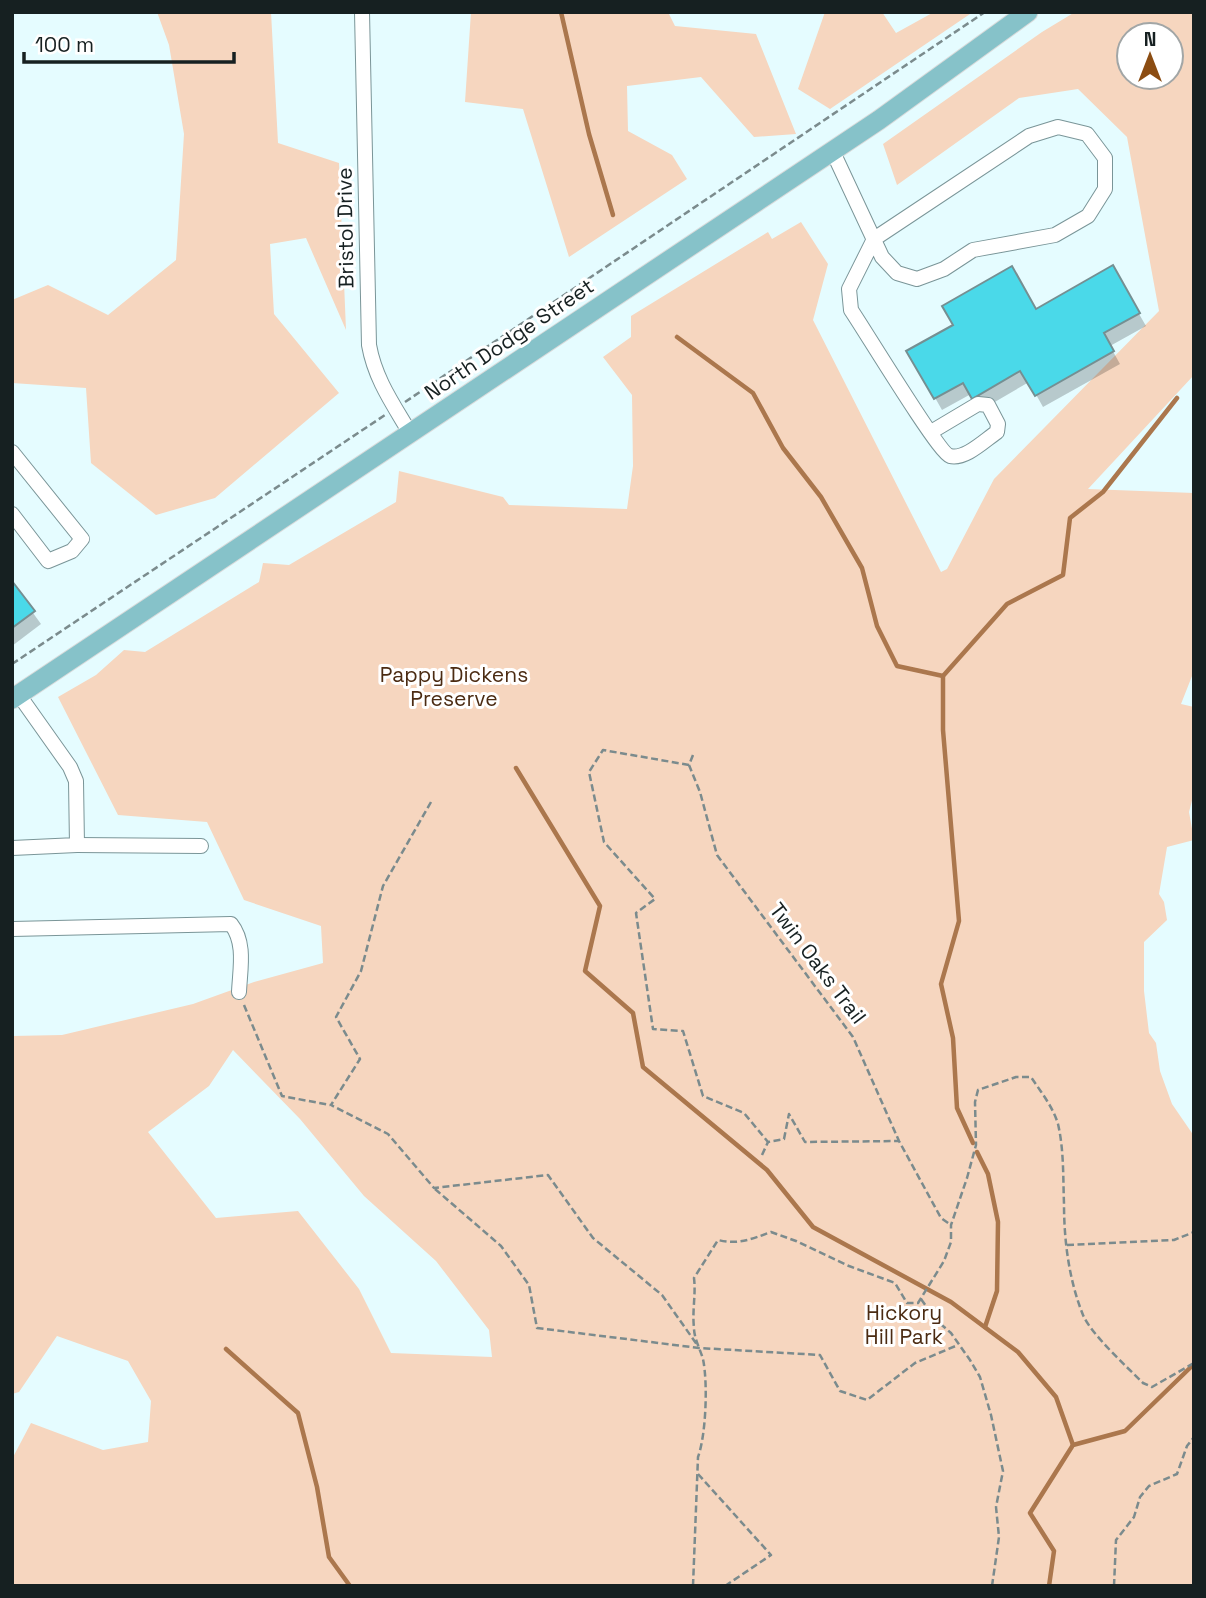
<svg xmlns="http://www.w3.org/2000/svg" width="1206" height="1598" font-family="'Space Grotesk',sans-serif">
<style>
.green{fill:#f6d6bf;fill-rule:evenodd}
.shadow{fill:#0003}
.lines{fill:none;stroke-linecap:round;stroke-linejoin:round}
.stream{stroke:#ab774d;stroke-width:4.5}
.building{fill:#4ad9e9;stroke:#758f92;stroke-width:2}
.minor-casing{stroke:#7a9598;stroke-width:16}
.major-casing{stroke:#dadbdb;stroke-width:21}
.path{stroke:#7b8b8d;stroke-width:2.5;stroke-dasharray:7 3.5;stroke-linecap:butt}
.minor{stroke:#fff;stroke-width:14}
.major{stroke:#86c2c9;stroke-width:19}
.labels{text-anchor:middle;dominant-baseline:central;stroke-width:6;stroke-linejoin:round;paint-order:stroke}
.street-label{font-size:21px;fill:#162021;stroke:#fff}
.park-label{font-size:21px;fill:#4b2b12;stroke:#fff}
</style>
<rect width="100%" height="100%" fill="#e5fcff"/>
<g class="green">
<polygon points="157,12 271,12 278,143 339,163 346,330 306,238 270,244 274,314 339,393 215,498 156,515 91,463 86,388 12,383 12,300 48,285 108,315 176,260 184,134 169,45"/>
<polygon points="471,12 668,12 675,26 756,34 796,134 754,137 701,77 627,86 628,131 672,155 687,179 569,257 523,109 465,102"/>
<polygon points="825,12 882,12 896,33 934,12 973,12 830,109 798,89"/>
<path d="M1075,12h119v363l-106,114 106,4v178l-13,33 13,3v86l-5,19 5,28 -27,7 -8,47 5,8 3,18 -23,22v49l5,42 7,10 4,28 12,33 22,32v450h-1182v-127l19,-36 72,27 45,-8 3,-41 -23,-40 -71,-25 -38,56 -7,2v-358l50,-1 131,-31 61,-22 69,-19 -2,-37 -77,-26 -37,-78 -89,-7 -60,-118 38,-22 28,-25 21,2 114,-70 4,-19 26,2 107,-63 3,-31 104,26 6,8 118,4 6,-43 -1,-71 -29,-38 28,-20v-21l137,-84 4,7 29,-17 27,42 -15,56 128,252 6,-3 47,-90 165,-168 -32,-174 -49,-48 -59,9 -122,87 -14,-41 159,-112zM1129,35h42v42h-42zM233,1050l67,69 64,77 72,65 53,69 3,27 -101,-4 -32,-64 -61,-78 -82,7 -68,-86 61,-46z"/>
</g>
<g class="shadow">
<polygon points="1112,267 1146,326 1110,346 1120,364 1043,407 1029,382 981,410 971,394 942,410 909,352 1035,311"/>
<polygon points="12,584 41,624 12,646"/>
</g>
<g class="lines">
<g class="stream">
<polyline points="561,12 589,134 613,215"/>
<polyline points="677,337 753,393 783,448 821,497 862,568 877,626 897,666 943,676"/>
<polyline points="516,768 600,906 585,971 633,1013 643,1067 767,1170 813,1227 951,1302 1018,1352 1056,1397 1073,1445"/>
<polyline points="973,1143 957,1108 953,1038 941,984 959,921 943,730 943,676 1007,604 1063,575 1070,518 1103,492 1177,398"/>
<polyline points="977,1152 988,1174 998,1222 997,1291 985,1327"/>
<polyline points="226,1349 298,1413 317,1487 329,1557 350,1586"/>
<polyline points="1049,1586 1054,1551 1030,1513 1073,1445 1125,1431 1194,1364"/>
</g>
</g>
<g class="building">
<polygon points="1113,265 1140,313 1104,333 1114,351 1035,396 1020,371 972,399 963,383 934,399 906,351 953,325 942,306 1012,266 1036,309"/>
<polygon points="12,581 35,611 12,628"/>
</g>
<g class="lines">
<g class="minor-casing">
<g id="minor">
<path d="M362,12l7,333c6,34 24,59 41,88"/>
<path d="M832,150l50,107 15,16 20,6 27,-10 29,-19 82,-15 33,-19 17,-27v-31l-18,-24 -29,-7 -29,9 -155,103 -25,50 2,21c13,19 88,143 99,146 15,4 35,-16 47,-24l1,-8 -10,-19 -10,-1 -47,28"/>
<polyline points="12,452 82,539 72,551 48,561 12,514"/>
<polyline points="77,845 201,846"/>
<polyline points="12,848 77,845 76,781 70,767 19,695"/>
<path d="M12,929l219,-5c15,19 9,45 8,68"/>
</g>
</g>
<g class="major-casing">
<polyline id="major" points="12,699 879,120 1028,12"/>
</g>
<g class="path">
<polyline points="405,402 985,12"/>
<polyline points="12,664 385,415"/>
<polyline points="693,755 689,765 700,792 717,855 853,1037 899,1141 941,1218 951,1225"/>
<polyline points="689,765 603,750 589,772 604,842 655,899 636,913 653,1029 683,1031 703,1096 744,1113 768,1142 784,1139 789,1114 805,1142 899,1141"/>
<polyline points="431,802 383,886 361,971 336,1017 360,1059 331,1105 388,1134 434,1188 548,1175 593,1238 662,1295 698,1346"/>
<polyline points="244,1005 282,1096 330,1105"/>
<polyline points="762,1155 768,1142"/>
<polyline points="435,1189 501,1246 529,1285 537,1328 699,1348 820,1355 840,1391 867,1400 915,1363 958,1345"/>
<polyline points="1067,1245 1174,1240 1194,1232"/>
<polyline points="921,1299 936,1320 951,1333 970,1360 980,1377 991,1415 1003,1471 996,1507 999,1537 992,1586"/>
<polyline points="698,1474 771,1555 725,1586"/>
<path d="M693,1586l5,-129c8,-22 10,-74 5,-98 -3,-10 -9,-21 -9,-31 -2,-17 2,-33 0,-50l24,-38c20,5 34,-1 53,-8l25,9 53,25 46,17 12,20h11l26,-42 7,-19v-17l16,-47 9,-33 -1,-43 3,-12 38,-13h15c10,15 22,30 27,47 6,26 5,53 6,80 0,37 5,76 19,111 8,19 44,52 60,68l9,4 42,-24"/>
<polyline points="1114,1586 1116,1540 1134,1517 1140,1497 1149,1486 1177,1474 1187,1446 1194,1437"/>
</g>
<use href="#minor" class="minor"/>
<use href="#major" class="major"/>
</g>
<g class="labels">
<g class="street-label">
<text transform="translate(345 228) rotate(-91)">Bristol Drive</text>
<text transform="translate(509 339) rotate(-34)">North Dodge Street</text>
<text transform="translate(818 963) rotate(53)">Twin Oaks Trail</text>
</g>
<g class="park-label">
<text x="454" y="674">Pappy Dickens<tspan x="454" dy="24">Preserve</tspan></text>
<text x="904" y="1312">Hickory<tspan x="904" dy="24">Hill Park</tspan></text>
</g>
</g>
<rect width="1206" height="1598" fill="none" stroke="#162021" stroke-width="28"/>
<g transform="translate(1150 56)"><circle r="33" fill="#ffffff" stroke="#a2a6a6" stroke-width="2"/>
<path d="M0-5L12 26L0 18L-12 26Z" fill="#8b4c12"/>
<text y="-10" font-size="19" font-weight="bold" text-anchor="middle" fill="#162021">N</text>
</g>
<path d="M24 52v10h210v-10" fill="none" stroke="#162021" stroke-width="3.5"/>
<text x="35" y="52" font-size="21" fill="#162021" stroke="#ffffff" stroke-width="5" paint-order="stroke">100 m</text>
</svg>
